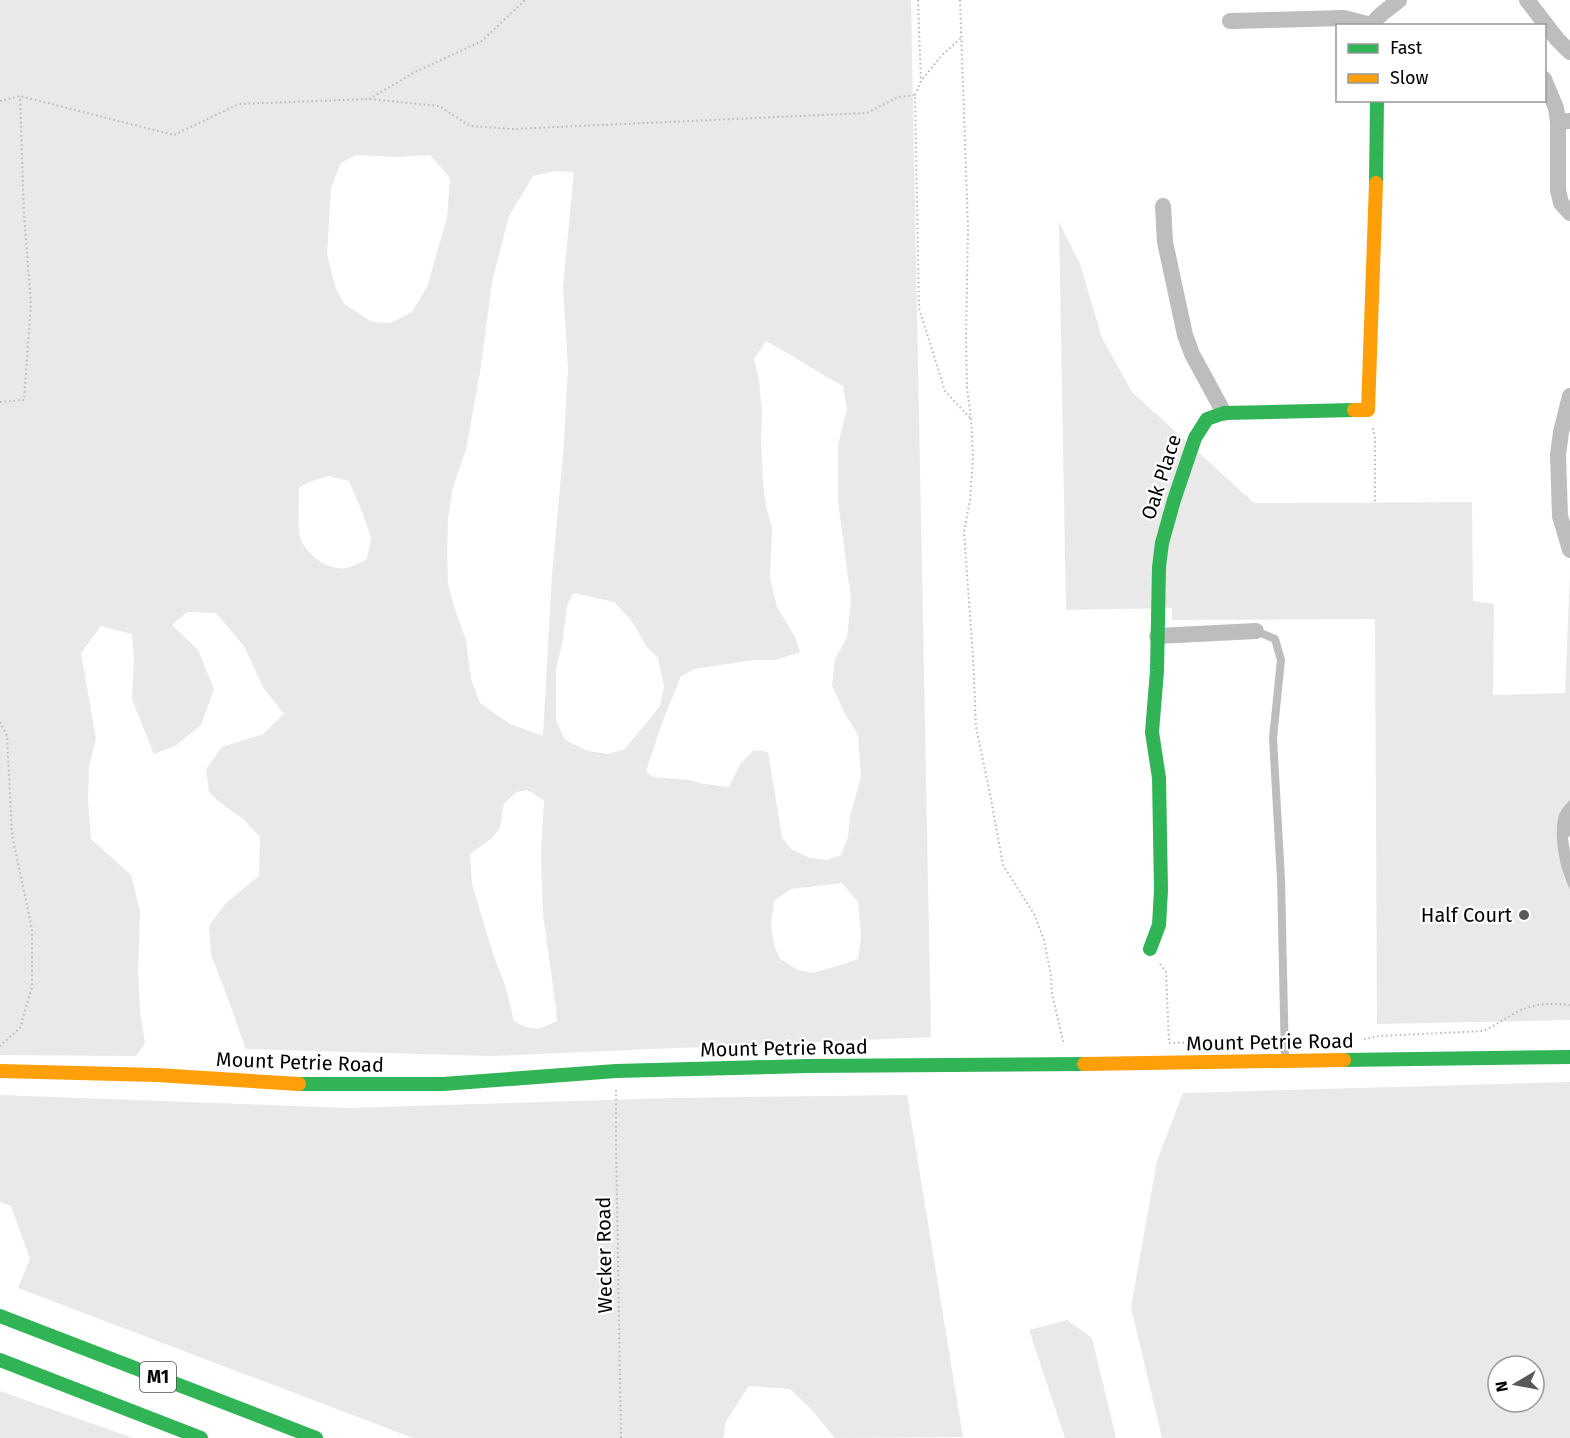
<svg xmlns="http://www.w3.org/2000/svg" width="1570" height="1438" font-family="'Fira Sans',sans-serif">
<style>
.green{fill:#e9e9e9;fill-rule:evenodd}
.water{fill:#bbb}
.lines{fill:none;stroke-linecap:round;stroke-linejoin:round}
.path{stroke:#b8b8b8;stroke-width:2;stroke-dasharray:1.5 3;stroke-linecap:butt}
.lane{stroke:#bdbdbd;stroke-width:8}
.street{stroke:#bdbdbd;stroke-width:16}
.fast{stroke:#30b455;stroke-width:14}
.slow{stroke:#ff9f0a;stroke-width:14}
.poi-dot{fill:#595959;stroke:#fff;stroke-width:2}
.labels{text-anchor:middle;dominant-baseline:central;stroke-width:4.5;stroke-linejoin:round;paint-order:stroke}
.shield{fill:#fff;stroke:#4c4c4c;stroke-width:1.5}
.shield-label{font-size:18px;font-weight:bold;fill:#000}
.street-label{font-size:20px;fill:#000;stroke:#fff}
.poi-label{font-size:20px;fill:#000;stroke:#fff;text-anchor:end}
</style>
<rect width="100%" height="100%" fill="#fff"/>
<g class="green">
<path d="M0,0h911l20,1037 -440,19 -245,-7 -19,-53 -16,-41 -2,-29 16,-22 34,-28 1,-39 -17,-18 -21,-15 -13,-12 -3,-23 16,-22 41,-13 21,-20 -21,-27 -19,-41 -28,-33 -29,-1 -15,13 26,25 16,39 -13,36 -26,21 -21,8 -22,-55 2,-37 -2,-28 -31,-8 -20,27 15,86 -7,26 -1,36 3,38 40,36 9,36 -2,62 2,39 5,31 -9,13 -136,-1zM356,155l38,2 36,-2 20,23 -3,40 -20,69 -15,25 -21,11 -19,-1 -28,-18 -9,-18 -8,-32 4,-66 10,-25zM555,171l19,1 -11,114 5,82 -4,75 -12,132 -9,161 -33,-12 -30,-21 -9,-24 -5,-39 -11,-30 -7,-27 -1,-31 1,-33 5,-32 13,-37 15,-84 11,-84 17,-66 24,-40zM766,341c26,14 51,31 77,45l4,23 -9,36v56l13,99 -4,37 -12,22 -3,26 12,27 14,23 3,42 -11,39 -2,21 -7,18 -14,5 -17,-2 -19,-9 -9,-12 -14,-85 -14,-2 -13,13 -12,24 -25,-3 -15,-4 -37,-3 -6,-6 16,-48 19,-47 14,-7 58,-9h23l24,-8 -5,-15 -18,-30 -7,-29 2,-50 -6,-22 -3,-24 -2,-43 1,-27 -3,-32 -5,-21zM328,476l21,5 14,33 8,24 -4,21c-6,3 -14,8 -21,9 -17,3 -38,-12 -45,-28 -4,-13 -2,-38 -2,-52l10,-6zM573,593l41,9 17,18 16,27 11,11 6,28 -4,20 -35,43 -17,5 -20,-3 -23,-11 -9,-20v-51l6,-24 5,-39zM527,790l17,10 -3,56 2,58 13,94 1,13c-20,9 -24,11 -43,0l-9,-36 -11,-28 -22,-73 -2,-30 22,-16 8,-10 4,-25 13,-11zM842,883l16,19 3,34 -3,23 -21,7 -24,7 -15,-3 -18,-11 -6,-14 -3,-21 3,-23 17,-12z"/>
<polygon points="1059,222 1080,264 1102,338 1132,392 1254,503 1472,502 1473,601 1494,604 1493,695 1565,693 1570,573 1570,800 1560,812 1564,878 1570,889 1570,1020 1377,1024 1375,619 1172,620 1172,608 1066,610"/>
<path d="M1570,1082v356h-408l-31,-131 26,-146 26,-68zM1498,1366h36v36h-36z"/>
<polygon points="0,1095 349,1108 673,1098 907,1095 963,1437 835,1438 810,1408 790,1389 749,1386 726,1421 723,1438 413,1438 18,1288 30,1259 11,1206 0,1202"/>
<polygon points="1067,1320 1092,1338 1116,1438 1065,1438 1029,1330"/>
<polygon points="0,1391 133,1438 0,1438"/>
</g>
<path class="water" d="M1570,800v35l-2,3 2,15v36c-10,-18 -17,-55 -11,-74 2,-6 7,-11 11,-15z"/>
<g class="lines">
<g class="path">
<polyline points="918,0 921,81"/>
<polyline points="960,0 968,228 966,338 967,387 971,419 973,457 970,500 964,532 973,657 976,727 991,799 1003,865 1034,914 1044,940 1051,975 1052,994 1064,1045"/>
<polyline points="915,95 921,81 943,54 961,38"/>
<polyline points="369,99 415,72 482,41 525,0"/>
<polyline points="0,101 20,96 174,135 239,104 369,99 439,106 470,126 512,129 867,113 898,97 915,95 919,308 945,391 971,419"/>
<polyline points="0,402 24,400 31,303 24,215 20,96"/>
<polyline points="1373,428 1375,438 1375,503"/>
<polyline points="0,722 7,736 12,835 32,929 32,987 20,1028 0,1046"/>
<polyline points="1160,964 1166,972 1169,1043"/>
<path d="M1364,1039l16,-3 103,-5c12,-5 22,-13 34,-19 17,-9 34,-9 53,-7"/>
<polyline points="1169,1043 1206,1042"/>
<polyline points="616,1090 616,1143 621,1438"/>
</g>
<polyline class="lane" points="1256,631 1275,639 1281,660 1273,738 1281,879 1285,1060"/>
<g class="street">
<polyline points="1527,0 1557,39 1570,52"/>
<polyline points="1230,21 1344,18 1371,25"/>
<path d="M1371,26c7,-12 18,-17 28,-26"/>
<polyline points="1544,79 1556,108 1558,122 1570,121"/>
<polyline points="1558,122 1558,190 1561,203 1570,213"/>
<polyline points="1163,206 1165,242 1185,335 1192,354 1224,413"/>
<polyline points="1570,396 1561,432 1558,455 1560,516 1570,550"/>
<polyline points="1157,636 1256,631"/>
</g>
<g class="fast">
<polyline points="1376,183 1377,100"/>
<polyline points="1150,949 1159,925 1161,890 1159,778 1152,732 1157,671 1159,567 1162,543 1174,500 1195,438 1207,419 1224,413 1354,410"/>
<polyline points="1344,1060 1570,1057"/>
<polyline points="299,1084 443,1084 616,1071 807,1066 1084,1064"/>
<polyline points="0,1316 316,1438"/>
<polyline points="0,1360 201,1438"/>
</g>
<g class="slow">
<polyline points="1354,410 1368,410 1376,183"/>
<polyline points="1084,1064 1344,1060"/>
<polyline points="0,1071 157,1075 299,1084"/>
</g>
</g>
<circle class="poi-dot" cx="1524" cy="915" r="6"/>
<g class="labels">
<rect class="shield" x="140" y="1362" width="36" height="30" rx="4.5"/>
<g class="shield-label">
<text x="158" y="1377">M1</text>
</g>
<g class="street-label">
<text transform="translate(1161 477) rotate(-72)">Oak Place</text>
<text transform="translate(1270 1042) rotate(-1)">Mount Petrie Road</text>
<text transform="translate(784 1048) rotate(-1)">Mount Petrie Road</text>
<text transform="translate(300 1062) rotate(2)">Mount Petrie Road</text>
<text transform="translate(604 1255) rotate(-91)">Wecker Road</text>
</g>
<g class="poi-label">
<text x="1512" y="915">Half Court</text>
</g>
</g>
<rect x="1336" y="24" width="210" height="78" fill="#ffffff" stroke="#999999" stroke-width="1.5"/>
<rect x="1348" y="44" width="30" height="9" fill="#30b455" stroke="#999999" stroke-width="1.5"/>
<text x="1390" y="54" font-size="18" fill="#000000">Fast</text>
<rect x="1348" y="74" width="30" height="9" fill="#ff9f0a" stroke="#999999" stroke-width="1.5"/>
<text x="1390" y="84" font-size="18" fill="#000000">Slow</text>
<g transform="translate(1516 1384) rotate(260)"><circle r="28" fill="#ffffff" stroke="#999999" stroke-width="1.5"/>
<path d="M0-4.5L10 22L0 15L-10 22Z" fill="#595959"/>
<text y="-9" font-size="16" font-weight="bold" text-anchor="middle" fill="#000000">N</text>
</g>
</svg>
